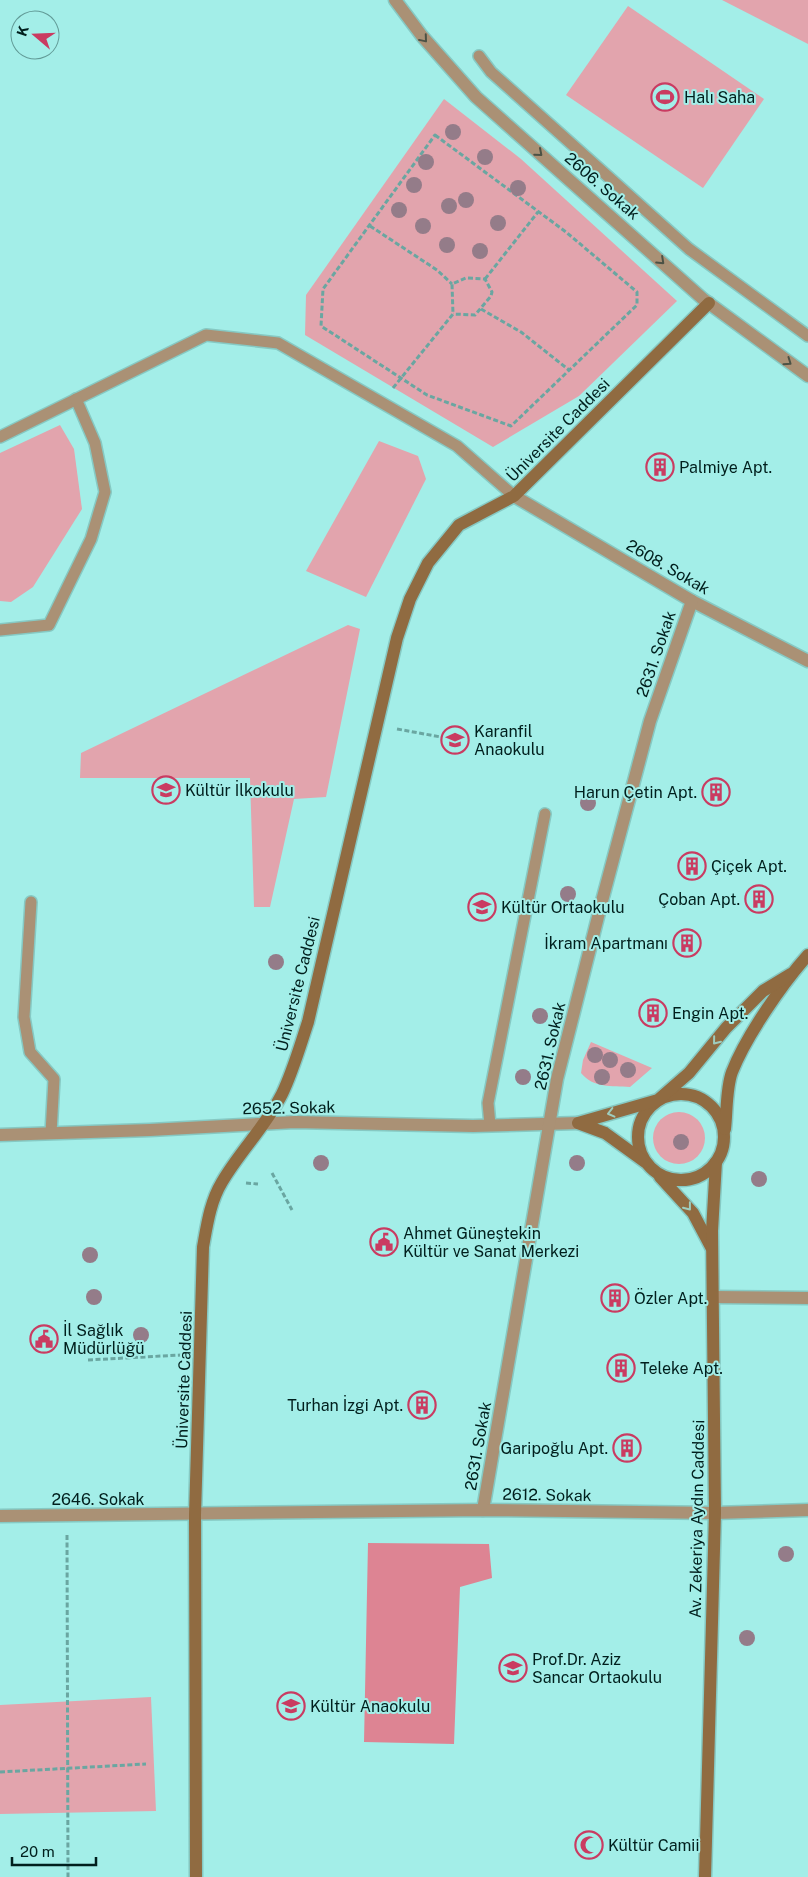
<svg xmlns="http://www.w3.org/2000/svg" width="808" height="1877" font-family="'Public Sans',sans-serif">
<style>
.green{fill:#e2a4ad}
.forest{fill:#dd8493}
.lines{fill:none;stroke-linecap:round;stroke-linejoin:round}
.lane-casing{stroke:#86c9c3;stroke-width:14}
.street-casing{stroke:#86c9c3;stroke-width:15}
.secondary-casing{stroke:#86c9c3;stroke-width:15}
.path{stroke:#6aa6a1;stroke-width:3;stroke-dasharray:5 2.5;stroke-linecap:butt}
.lane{stroke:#aa9175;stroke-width:11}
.street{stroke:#aa9175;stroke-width:12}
.secondary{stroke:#906b41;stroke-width:12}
.tree{fill:#947c89}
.oneway{stroke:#4c5245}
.oneway2{stroke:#9ecdbe}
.labels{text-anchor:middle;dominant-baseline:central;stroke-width:4;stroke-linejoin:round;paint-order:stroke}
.poi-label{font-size:16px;fill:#001f1d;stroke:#a3eee8;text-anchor:start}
.street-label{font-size:16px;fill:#001f1d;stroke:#a3eee8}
</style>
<rect width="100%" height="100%" fill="#a3eee8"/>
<g class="green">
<polygon points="722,0 808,0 808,44"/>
<polygon points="628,6 764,99 703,188 566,95"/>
<polygon points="444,99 521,159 677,301 579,396 493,447 305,335 306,295"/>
<polygon points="60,425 74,449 82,509 33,587 11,602 0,601 0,453"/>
<polygon points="379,441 418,456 426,479 366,597 306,571"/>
<polygon points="348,625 360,629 326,797 294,799 270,907 254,907 250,778 80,778 81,753"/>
<path d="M591,1042l61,26 -22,19c-18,-1 -37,1 -49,-14l2,-13z"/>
<circle cx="679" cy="1138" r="26"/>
<polygon points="151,1697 156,1811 0,1814 0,1705"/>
</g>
<polygon class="forest" points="368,1543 489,1544 492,1578 460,1587 454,1744 364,1742"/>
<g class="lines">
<g class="lane-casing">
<g id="lane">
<polyline points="479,56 491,72 689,249 808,336"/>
<polyline points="0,437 206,335 278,343 457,446 514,496"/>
<polyline points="0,630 49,625 91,539 105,492 95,443 76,399"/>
<polyline points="31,902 24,1017 30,1052 54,1079 51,1133"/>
<polyline points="490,1125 488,1103 545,814"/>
</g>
</g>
<g class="street-casing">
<g id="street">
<polyline points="395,0 422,36 476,97 703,299 808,376"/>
<polyline points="514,496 692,601 808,661"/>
<polyline points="0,1135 150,1130 295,1122 473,1126 578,1123"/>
<polyline points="713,1297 808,1298"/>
<polyline points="483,1510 557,1079 602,901 650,721 692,601"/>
<polyline points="0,1516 483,1510 715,1513 808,1510"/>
</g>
</g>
<g class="secondary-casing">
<g id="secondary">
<circle cx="681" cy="1137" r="43"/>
<path d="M725,1129c2,-17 1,-41 7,-57 14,-36 51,-89 76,-117"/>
<polyline points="645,1162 605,1133 578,1123 658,1100 689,1073 726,1028 763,991 791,974"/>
<polyline points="660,1177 693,1213 711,1247"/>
<path d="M196,1877l-1,-362 8,-268c4,-22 7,-45 19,-65 18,-31 44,-56 60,-88 11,-23 18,-48 26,-72l89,-384 13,-39 18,-36 31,-38 55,-29 195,-193"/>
<polyline points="705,1877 715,1513 712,1231 716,1162"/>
</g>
</g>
<g class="path">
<polygon points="435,135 566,232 637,292 637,305 511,426 427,395 321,326 323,289"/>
<polyline points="370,226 437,270 452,284"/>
<polyline points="485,279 538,212"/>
<polyline points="481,309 521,332 569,370"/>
<polyline points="393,388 453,314 452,284 466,278 485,279 492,292 491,296 475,315 453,314"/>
<polyline points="397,729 441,737"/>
<polyline points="272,1173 292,1210"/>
<polyline points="246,1183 258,1184"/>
<polyline points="88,1360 181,1355"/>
<polyline points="67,1535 68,1877"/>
<polyline points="0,1772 146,1764"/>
</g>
<use href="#lane" class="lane"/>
<use href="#street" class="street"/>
<use href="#secondary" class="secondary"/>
</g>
<g class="tree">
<circle cx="453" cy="132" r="8"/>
<circle cx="485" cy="157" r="8"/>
<circle cx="426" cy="162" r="8"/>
<circle cx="414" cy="185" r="8"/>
<circle cx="518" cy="188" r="8"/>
<circle cx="466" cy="200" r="8"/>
<circle cx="449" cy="206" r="8"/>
<circle cx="399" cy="210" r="8"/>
<circle cx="498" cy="223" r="8"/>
<circle cx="423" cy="226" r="8"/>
<circle cx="447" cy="245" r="8"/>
<circle cx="480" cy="251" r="8"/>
<circle cx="588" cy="803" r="8"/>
<circle cx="568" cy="894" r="8"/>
<circle cx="276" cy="962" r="8"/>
<circle cx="540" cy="1016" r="8"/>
<circle cx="595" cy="1055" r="8"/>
<circle cx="610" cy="1060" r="8"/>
<circle cx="628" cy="1070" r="8"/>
<circle cx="523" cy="1077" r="8"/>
<circle cx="602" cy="1077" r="8"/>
<circle cx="681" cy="1142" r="8"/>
<circle cx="321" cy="1163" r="8"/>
<circle cx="577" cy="1163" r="8"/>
<circle cx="759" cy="1179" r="8"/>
<circle cx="90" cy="1255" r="8"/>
<circle cx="94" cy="1297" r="8"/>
<circle cx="141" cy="1335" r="8"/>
<circle cx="786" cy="1554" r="8"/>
<circle cx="747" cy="1638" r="8"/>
</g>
<defs><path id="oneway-chevron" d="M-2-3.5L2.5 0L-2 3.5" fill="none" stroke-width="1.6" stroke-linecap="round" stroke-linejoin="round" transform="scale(1.25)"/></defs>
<g class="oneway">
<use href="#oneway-chevron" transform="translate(424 39) rotate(50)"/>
<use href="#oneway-chevron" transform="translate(539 153) rotate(41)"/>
<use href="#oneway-chevron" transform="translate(661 261) rotate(43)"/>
<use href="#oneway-chevron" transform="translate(788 362) rotate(35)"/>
</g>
<g class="oneway2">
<use href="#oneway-chevron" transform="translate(716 1041) rotate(129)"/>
<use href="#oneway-chevron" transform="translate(611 1113) rotate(166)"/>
<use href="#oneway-chevron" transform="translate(688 1207) rotate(52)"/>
</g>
<defs>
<g id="stadium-ring" transform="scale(1.4375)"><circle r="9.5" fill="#a3eee8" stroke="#ca3b61" stroke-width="1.5"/><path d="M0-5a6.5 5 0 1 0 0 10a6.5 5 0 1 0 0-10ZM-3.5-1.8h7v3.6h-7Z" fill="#ca3b61"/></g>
<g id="building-ring" transform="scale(1.4375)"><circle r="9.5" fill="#a3eee8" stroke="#ca3b61" stroke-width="1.5"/><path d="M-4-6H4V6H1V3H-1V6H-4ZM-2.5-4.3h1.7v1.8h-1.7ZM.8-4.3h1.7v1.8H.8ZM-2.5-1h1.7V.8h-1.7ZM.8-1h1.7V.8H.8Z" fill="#ca3b61"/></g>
<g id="school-ring" transform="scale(1.4375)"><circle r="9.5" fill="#a3eee8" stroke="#ca3b61" stroke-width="1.5"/><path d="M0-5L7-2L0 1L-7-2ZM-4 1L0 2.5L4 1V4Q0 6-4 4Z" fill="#ca3b61"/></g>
<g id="civic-ring" transform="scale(1.4375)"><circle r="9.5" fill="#a3eee8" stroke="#ca3b61" stroke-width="1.5"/><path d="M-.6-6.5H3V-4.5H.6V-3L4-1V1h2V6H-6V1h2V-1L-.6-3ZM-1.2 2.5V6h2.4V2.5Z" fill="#ca3b61"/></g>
<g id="mosque-ring" transform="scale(1.4375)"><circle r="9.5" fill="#a3eee8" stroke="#ca3b61" stroke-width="1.5"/><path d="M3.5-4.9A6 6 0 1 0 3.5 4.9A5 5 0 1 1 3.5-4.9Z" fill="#ca3b61"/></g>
</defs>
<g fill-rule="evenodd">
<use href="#stadium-ring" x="665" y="97"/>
<use href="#building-ring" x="660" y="467"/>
<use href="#school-ring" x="455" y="740"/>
<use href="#school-ring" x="166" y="790"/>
<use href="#building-ring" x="716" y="792"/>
<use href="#building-ring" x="692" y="866"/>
<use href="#building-ring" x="759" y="899"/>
<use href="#school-ring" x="482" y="907"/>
<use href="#building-ring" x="687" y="943"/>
<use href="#building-ring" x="653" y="1013"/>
<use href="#civic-ring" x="384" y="1242"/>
<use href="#building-ring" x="615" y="1298"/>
<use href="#civic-ring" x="44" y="1339"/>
<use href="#building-ring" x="621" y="1368"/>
<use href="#building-ring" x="422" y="1405"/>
<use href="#building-ring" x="627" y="1448"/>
<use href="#school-ring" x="513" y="1668"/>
<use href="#school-ring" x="291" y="1706"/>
<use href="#mosque-ring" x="589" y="1845"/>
</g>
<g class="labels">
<g class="poi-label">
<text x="684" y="97">Halı Saha</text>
<text x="679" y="467">Palmiye Apt.</text>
<text x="474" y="731">Karanfil<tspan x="474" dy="18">Anaokulu</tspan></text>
<text x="185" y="790">Kültür İlkokulu</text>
<text x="697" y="792" text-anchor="end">Harun Çetin Apt.</text>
<text x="711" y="866">Çiçek Apt.</text>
<text x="740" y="899" text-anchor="end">Çoban Apt.</text>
<text x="501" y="907">Kültür Ortaokulu</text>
<text x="668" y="943" text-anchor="end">İkram Apartmanı</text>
<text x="672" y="1013">Engin Apt.</text>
<text x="403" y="1233">Ahmet Güneştekin<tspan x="403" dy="18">Kültür ve Sanat Merkezi</tspan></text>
<text x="634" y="1298">Özler Apt.</text>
<text x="63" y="1330">İl Sağlık<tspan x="63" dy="18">Müdürlüğü</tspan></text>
<text x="640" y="1368">Teleke Apt.</text>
<text x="403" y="1405" text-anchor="end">Turhan İzgi Apt.</text>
<text x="608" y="1448" text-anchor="end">Garipoğlu Apt.</text>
<text x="532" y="1659">Prof.Dr. Aziz<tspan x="532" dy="18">Sancar Ortaokulu</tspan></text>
<text x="310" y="1706">Kültür Anaokulu</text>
<text x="608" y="1845">Kültür Camii</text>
</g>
<g class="street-label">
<text transform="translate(602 186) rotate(41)">2606. Sokak</text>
<text transform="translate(558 430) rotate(-45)">Üniversite Caddesi</text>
<text transform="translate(668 567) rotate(30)">2608. Sokak</text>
<text transform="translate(656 654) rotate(-71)">2631. Sokak</text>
<text transform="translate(298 984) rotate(-76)">Üniversite Caddesi</text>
<text transform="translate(550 1046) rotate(-77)">2631. Sokak</text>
<text transform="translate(289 1108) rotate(-1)">2652. Sokak</text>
<text transform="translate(184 1380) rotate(-88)">Üniversite Caddesi</text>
<text transform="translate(478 1446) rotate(-80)">2631. Sokak</text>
<text transform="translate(547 1495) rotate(1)">2612. Sokak</text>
<text x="98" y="1499">2646. Sokak</text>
<text transform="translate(697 1519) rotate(-89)">Av. Zekeriya Aydın Caddesi</text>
</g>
</g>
<g transform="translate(35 35) rotate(289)"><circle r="24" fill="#a3eee8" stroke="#629b97"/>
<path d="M0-4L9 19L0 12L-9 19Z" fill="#ca3b61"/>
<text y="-8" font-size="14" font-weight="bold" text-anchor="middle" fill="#001f1d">K</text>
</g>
<path d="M12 1857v8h84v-8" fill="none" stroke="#001f1d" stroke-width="2.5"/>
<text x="20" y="1857" font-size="15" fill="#001f1d" stroke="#a3eee8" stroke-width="4" paint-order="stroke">20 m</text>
</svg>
